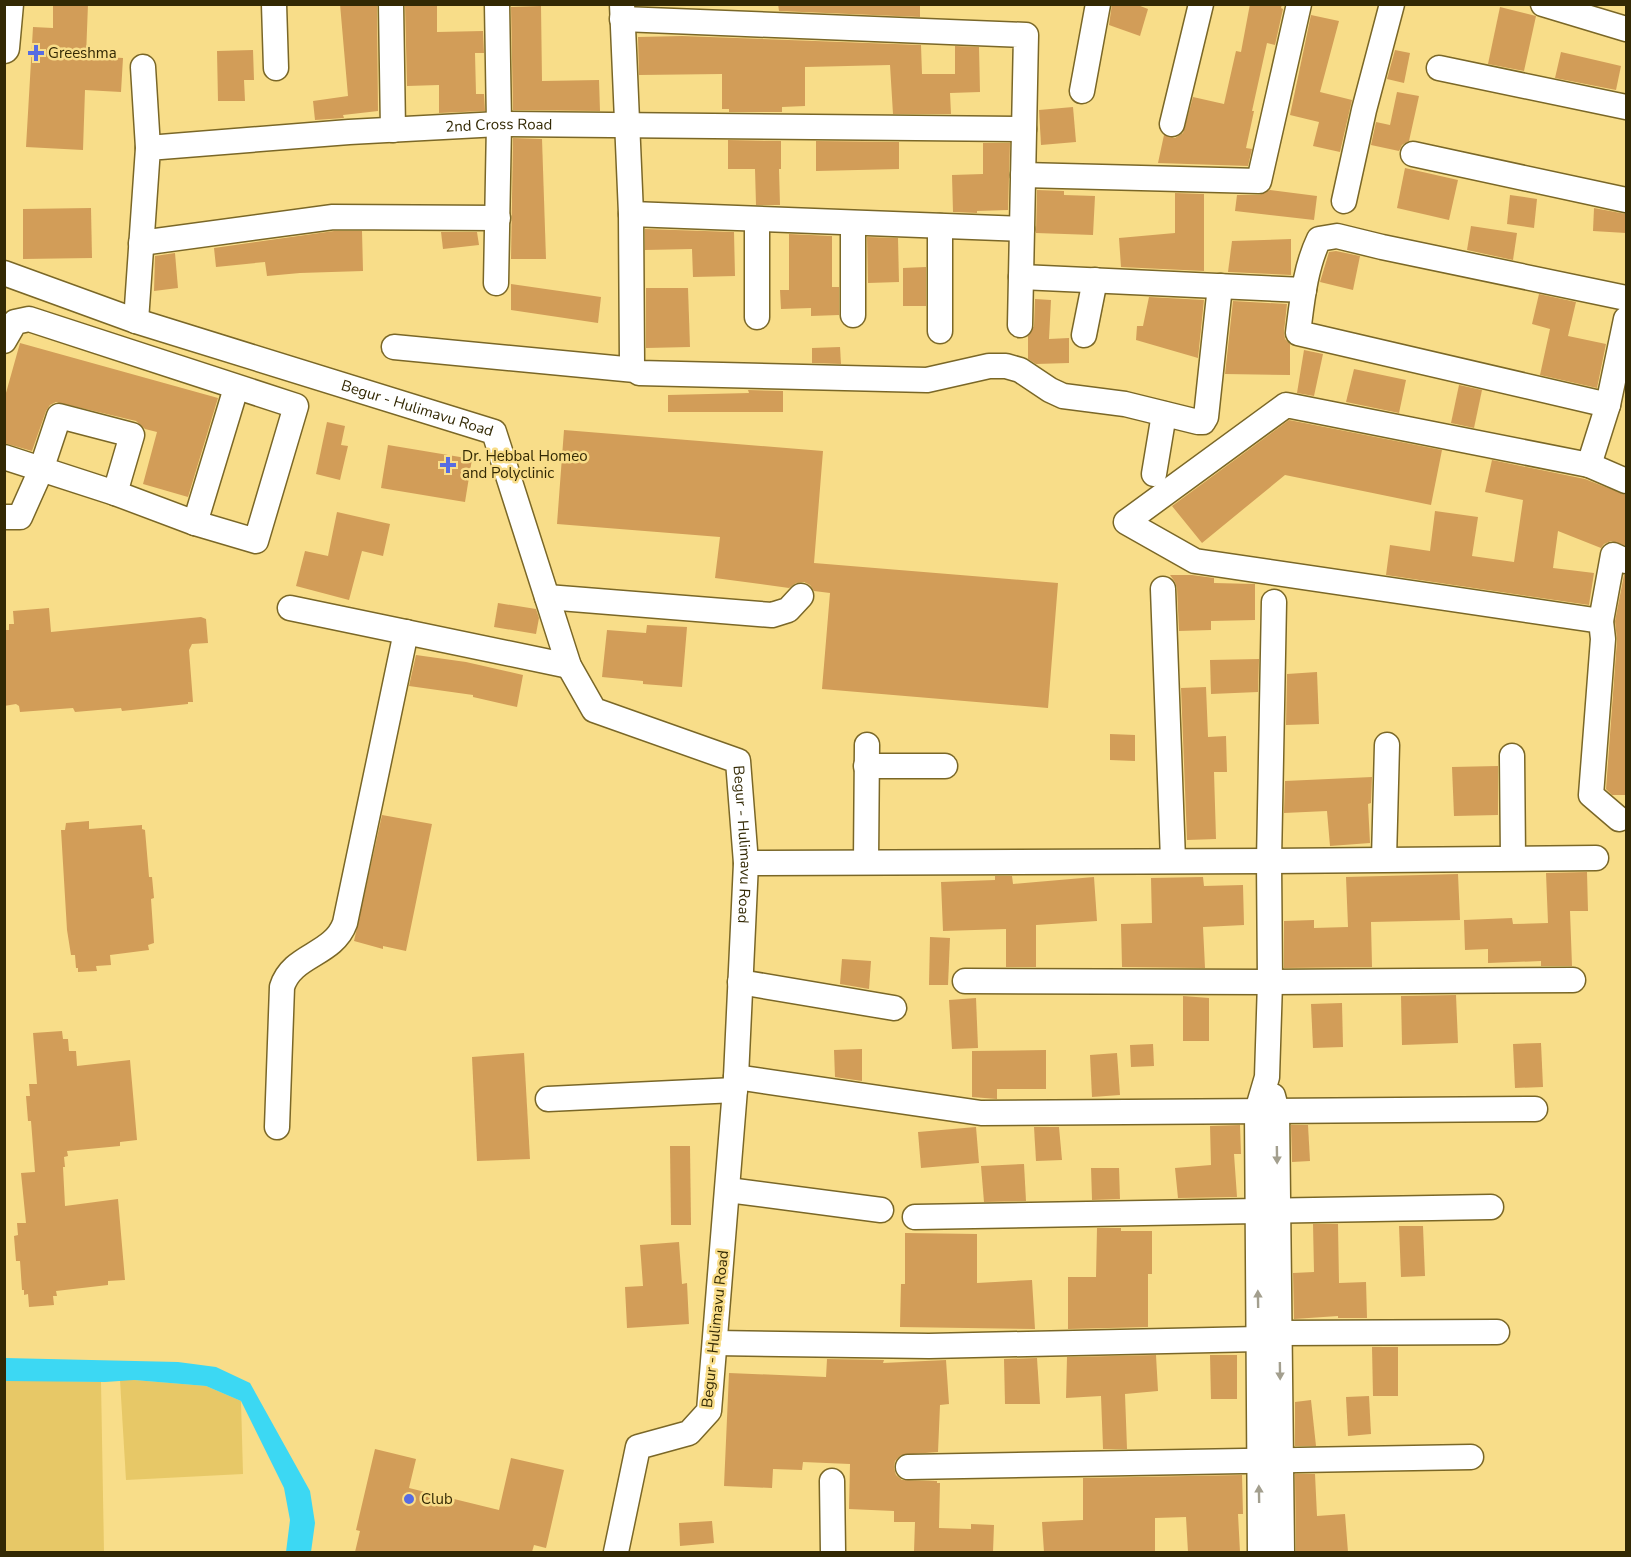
<svg xmlns="http://www.w3.org/2000/svg" width="1631" height="1557" font-family="'Nunito Sans',sans-serif">
<style>
.green{fill:#e7c867}
.water{fill:#3cd8f3}
.building{fill:#d29d58}
.lines{fill:none;stroke-linecap:round;stroke-linejoin:round}
.minor-casing{stroke:#7a6727;stroke-width:27}
.major-casing{stroke:#7a6727;stroke-width:33}
.minor{stroke:#fff;stroke-width:24}
.major{stroke:#fff;stroke-width:30}
.oneway{fill:#a39f8e}
.poi-dot{fill:#576ce2;stroke:#f8dd89;stroke-width:2}
.labels{text-anchor:middle;dominant-baseline:central;stroke-width:5;stroke-linejoin:round;paint-order:stroke}
.poi-label{font-size:15px;fill:#332904;stroke:#f8dd89;text-anchor:start}
.street-label{font-size:15px;fill:#332904;stroke:#f8dd89}
</style>
<rect width="100%" height="100%" fill="#f8dd89"/>
<g class="green">
<polygon points="11,1380 101,1382 104,1552 5,1552 5,1381"/>
<polygon points="120,1380 134,1380 206,1386 241,1401 243,1474 126,1480"/>
</g>
<polygon class="water" points="5,1358 178,1362 216,1367 250,1383 310,1491 315,1523 311,1552 286,1552 290,1520 284,1488 241,1401 206,1386 134,1380 105,1382 5,1381"/>
<g class="building">
<polygon points="53,4 88,4 86,56 123,58 121,92 85,90 83,150 26,147 33,27 53,28"/>
<polygon points="340,4 377,4 378,111 343,115 344,118 315,120 313,101 348,96"/>
<polygon points="405,4 437,4 437,32 483,31 484,53 475,53 476,94 484,94 485,111 439,113 439,85 407,86"/>
<polygon points="778,4 920,4 920,17 779,11"/>
<polygon points="1112,4 1135,4 1148,9 1140,36 1109,25"/>
<polygon points="1250,4 1282,4 1281,8 1283,9 1275,45 1267,43 1252,111 1254,111 1246,148 1252,149 1248,166 1158,163 1164,135 1175,138 1183,133 1193,97 1224,104 1236,51 1241,52"/>
<polygon points="541,6 542,81 599,80 600,111 513,110 511,7"/>
<polygon points="1500,7 1536,16 1524,71 1488,64"/>
<polygon points="1311,15 1339,21 1320,92 1352,100 1340,152 1313,146 1319,122 1290,115"/>
<polygon points="682,36 921,45 922,74 955,74 955,46 979,47 980,92 950,93 951,114 893,114 890,65 805,67 805,106 782,107 782,112 729,112 729,109 722,109 722,74 639,75 638,37"/>
<polygon points="253,50 254,80 244,80 245,101 218,101 217,51"/>
<polygon points="1395,50 1410,53 1404,83 1387,79"/>
<polygon points="1561,52 1621,66 1616,90 1555,78"/>
<polygon points="1397,92 1419,96 1409,141 1402,145 1399,151 1371,145 1376,122 1390,125"/>
<polygon points="1073,107 1076,142 1041,145 1039,110"/>
<polygon points="513,138 542,139 546,259 511,259"/>
<polygon points="728,140 781,141 781,169 779,169 780,205 756,205 755,169 728,169"/>
<polygon points="816,141 899,142 899,169 816,171"/>
<polygon points="983,143 1010,143 1008,210 977,211 977,213 953,212 952,175 983,174"/>
<polygon points="1405,168 1458,180 1449,220 1397,208"/>
<polygon points="1037,190 1064,191 1064,195 1095,196 1093,235 1036,233"/>
<polygon points="1270,190 1317,196 1314,220 1235,211 1237,195 1259,195"/>
<polygon points="1175,193 1204,194 1204,271 1121,267 1119,238 1175,233"/>
<polygon points="1510,195 1537,199 1534,228 1507,224"/>
<polygon points="91,208 92,258 23,259 23,209"/>
<polygon points="1594,208 1626,214 1626,233 1593,231"/>
<polygon points="1471,226 1517,233 1513,260 1467,250"/>
<polygon points="645,229 734,232 735,276 693,277 692,249 645,250"/>
<polygon points="334,231 362,231 363,271 300,273 267,276 265,262 216,267 214,248"/>
<polygon points="441,232 477,232 479,245 443,249"/>
<polygon points="789,234 832,236 832,287 839,287 839,315 811,316 811,308 781,309 780,290 789,290"/>
<polygon points="867,237 898,238 899,282 868,283"/>
<polygon points="1291,239 1291,275 1228,272 1232,241"/>
<polygon points="1336,251 1360,256 1353,290 1320,282 1329,252"/>
<polygon points="175,253 178,288 154,291 155,256"/>
<polygon points="926,267 926,306 903,306 903,268"/>
<polygon points="511,284 601,297 598,323 511,310"/>
<polygon points="646,288 688,288 690,347 646,348"/>
<polygon points="1539,294 1576,302 1568,336 1606,344 1597,388 1540,375 1550,329 1532,324"/>
<polygon points="1149,297 1204,300 1198,358 1136,340 1137,326 1143,326"/>
<polygon points="1035,299 1051,300 1049,339 1069,338 1069,363 1036,364 1028,359 1028,336 1034,326"/>
<polygon points="1233,301 1287,304 1284,332 1285,339 1290,344 1290,375 1225,374"/>
<polygon points="20,343 218,398 188,497 143,484 157,432 145,429 136,421 56,402 50,405 46,411 32,451 4,443 4,400"/>
<polygon points="840,347 841,364 812,363 812,348"/>
<polygon points="1304,350 1323,354 1314,396 1297,393"/>
<polygon points="1354,369 1406,380 1399,413 1346,402"/>
<polygon points="1459,385 1482,390 1474,428 1451,423"/>
<polygon points="748,390 783,391 783,412 668,412 668,395 749,393"/>
<polygon points="1289,420 1442,450 1431,505 1285,475 1202,543 1172,506"/>
<polygon points="327,422 345,426 341,445 348,446 340,480 316,474"/>
<polygon points="564,430 823,451 814,563 1058,583 1048,708 822,689 830,593 814,591 810,585 804,582 796,583 789,588 715,578 720,537 557,524"/>
<polygon points="388,445 472,459 465,502 381,488"/>
<polygon points="1492,460 1585,479 1626,495 1626,546 1611,541 1604,544 1601,548 1558,531 1553,568 1594,573 1589,605 1386,575 1390,545 1430,551 1435,511 1478,517 1472,556 1514,562 1523,500 1485,492"/>
<polygon points="337,512 390,524 383,556 362,551 349,600 296,586 305,551 328,556"/>
<polygon points="1170,575 1192,575 1214,578 1214,583 1255,584 1255,620 1211,621 1211,630 1179,631 1177,588 1175,582"/>
<polygon points="1624,575 1626,575 1626,795 1612,795 1606,789 1617,640 1615,621"/>
<polygon points="498,603 536,609 539,618 536,634 494,627"/>
<polygon points="49,608 51,632 201,617 206,619 208,643 192,644 189,650 193,702 188,702 188,704 122,711 121,708 75,712 73,708 20,712 19,706 16,704 4,706 4,630 9,630 9,624 14,624 13,611"/>
<polygon points="647,625 687,627 682,687 643,684 643,681 602,677 607,630 646,633"/>
<polygon points="416,655 466,662 523,675 517,707 473,697 473,695 409,686"/>
<polygon points="1259,659 1258,692 1211,694 1210,660"/>
<polygon points="1317,672 1319,724 1286,725 1287,674"/>
<polygon points="1206,687 1208,737 1226,736 1227,772 1214,772 1216,839 1187,840 1181,688"/>
<polygon points="1110,734 1135,735 1135,761 1110,760"/>
<polygon points="1498,766 1498,815 1454,816 1452,767"/>
<polygon points="1372,777 1371,803 1368,804 1370,843 1330,846 1327,811 1284,813 1285,781"/>
<polygon points="382,815 432,824 406,951 383,946 383,949 354,941"/>
<polygon points="89,821 89,829 142,825 142,829 145,830 149,877 152,877 154,898 151,899 154,943 148,945 149,950 110,955 111,965 96,966 97,971 78,972 78,968 76,968 75,955 71,955 67,930 61,830 65,830 66,823"/>
<polygon points="1587,872 1588,911 1570,911 1572,966 1541,966 1541,961 1488,963 1488,949 1465,950 1464,920 1512,918 1513,924 1548,923 1546,873"/>
<polygon points="1458,874 1460,920 1371,922 1372,967 1284,968 1284,921 1314,920 1314,928 1348,927 1346,877"/>
<polygon points="995,876 1012,876 1013,884 1094,877 1097,921 1036,925 1036,967 1006,967 1006,929 943,931 941,882 995,880"/>
<polygon points="1203,877 1204,886 1243,885 1244,925 1203,927 1205,968 1122,967 1121,924 1152,923 1151,878"/>
<polygon points="930,937 950,938 948,985 929,985"/>
<polygon points="842,959 871,961 869,989 840,984"/>
<polygon points="1456,995 1458,1043 1402,1045 1401,996"/>
<polygon points="1183,996 1209,998 1209,1041 1183,1041"/>
<polygon points="976,998 978,1048 952,1049 949,1000"/>
<polygon points="1342,1003 1343,1047 1313,1048 1311,1004"/>
<polygon points="62,1031 63,1039 68,1039 69,1051 76,1051 77,1066 130,1060 137,1140 120,1142 120,1146 67,1151 68,1156 64,1157 65,1167 63,1167 65,1206 118,1199 125,1280 108,1281 108,1285 56,1291 57,1296 53,1296 54,1305 29,1307 28,1294 24,1295 24,1290 22,1290 20,1261 16,1261 14,1236 18,1235 17,1223 26,1223 21,1173 35,1172 31,1121 28,1121 26,1096 30,1096 29,1084 37,1084 33,1033"/>
<polygon points="1541,1043 1543,1087 1515,1088 1513,1044"/>
<polygon points="1153,1044 1154,1066 1131,1067 1130,1045"/>
<polygon points="862,1049 862,1081 835,1077 834,1050"/>
<polygon points="1046,1050 1046,1089 997,1089 997,1099 972,1097 972,1051"/>
<polygon points="524,1053 530,1159 477,1161 472,1057"/>
<polygon points="1117,1053 1120,1095 1092,1097 1090,1055"/>
<polygon points="1240,1125 1241,1154 1234,1154 1237,1197 1178,1198 1175,1168 1211,1165 1210,1126"/>
<polygon points="1291,1125 1308,1125 1310,1161 1292,1162"/>
<polygon points="976,1127 979,1163 921,1168 918,1132"/>
<polygon points="1034,1127 1059,1127 1062,1160 1036,1161"/>
<polygon points="670,1146 690,1146 691,1225 671,1225"/>
<polygon points="1024,1164 1026,1201 984,1202 981,1166"/>
<polygon points="1091,1168 1119,1168 1120,1199 1092,1200"/>
<polygon points="1313,1224 1338,1224 1339,1283 1366,1282 1367,1318 1338,1318 1338,1316 1294,1319 1293,1273 1314,1272"/>
<polygon points="1399,1226 1423,1226 1425,1276 1401,1277"/>
<polygon points="1097,1228 1121,1228 1121,1231 1152,1231 1152,1274 1148,1274 1148,1327 1068,1329 1068,1277 1096,1277"/>
<polygon points="905,1233 977,1234 977,1283 1032,1280 1035,1329 900,1327 901,1284 905,1284"/>
<polygon points="679,1242 682,1284 687,1283 689,1324 627,1328 625,1287 643,1286 640,1245"/>
<polygon points="1372,1347 1398,1347 1398,1396 1373,1396"/>
<polygon points="1156,1355 1158,1391 1125,1394 1127,1449 1103,1449 1101,1396 1066,1398 1067,1357"/>
<polygon points="1210,1355 1237,1355 1237,1399 1211,1399"/>
<polygon points="1037,1358 1040,1404 1005,1404 1004,1359"/>
<polygon points="827,1359 884,1360 883,1363 946,1360 949,1404 940,1405 938,1452 901,1455 895,1461 894,1468 896,1475 902,1480 937,1481 937,1483 940,1483 939,1528 971,1529 971,1524 994,1525 993,1552 914,1552 915,1522 894,1522 894,1511 849,1509 850,1464 803,1462 802,1470 773,1469 772,1488 724,1486 729,1373 826,1377"/>
<polygon points="1369,1396 1371,1434 1348,1436 1346,1397"/>
<polygon points="1311,1400 1316,1446 1295,1446 1295,1402"/>
<polygon points="375,1449 416,1459 409,1488 499,1510 511,1458 564,1470 546,1548 534,1545 532,1552 355,1552 360,1531 356,1530"/>
<polygon points="1295,1474 1315,1474 1317,1516 1345,1514 1348,1552 1296,1552"/>
<polygon points="1242,1475 1243,1514 1238,1514 1240,1552 1188,1552 1186,1517 1155,1518 1155,1552 1044,1552 1042,1522 1083,1520 1083,1478"/>
<polygon points="712,1521 714,1543 680,1546 679,1523"/>
</g>
<g class="lines">
<g class="minor-casing">
<g id="minor">
<polyline points="274,4 276,68"/>
<polyline points="391,4 393,130"/>
<polyline points="622,4 631,214 632,364 635,370"/>
<polyline points="1543,4 1626,29"/>
<polyline points="622,19 1026,35 1020,325"/>
<polyline points="143,67 148,148"/>
<polyline points="1439,68 1626,107"/>
<polyline points="1082,91 1098,4"/>
<polyline points="1172,124 1201,4"/>
<polyline points="1413,154 1626,200"/>
<polyline points="1023,175 1259,181 1299,4"/>
<polyline points="1344,201 1364,110 1392,4"/>
<polyline points="631,214 1022,229"/>
<polyline points="853,223 853,315"/>
<polyline points="940,226 940,331"/>
<polyline points="141,243 333,217 498,218"/>
<path id="s1" d="M4,273l132,48 358,111 75,234 25,44 144,51 8,102 -10,214 -27,334 -20,22 -51,14 -22,105"/>
<polyline points="1021,277 1304,290"/>
<polyline points="496,283 499,124 497,4"/>
<polyline points="757,317 757,220"/>
<path id="s2" d="M136,321l12,-173 201,-16 150,-8 525,5"/>
<polyline points="1084,335 1095,280"/>
<polyline points="4,341 15,322 29,319 296,406 256,541 195,523 115,493 4,457"/>
<polyline points="394,347 635,370 639,373 927,380 989,366 1006,366 1020,370 1050,390 1063,396 1125,404 1198,422 1203,422 1206,417 1220,286"/>
<path d="M1608,405l-310,-72c4,-31 7,-65 21,-94l18,-3 45,11 244,51"/>
<polyline points="1589,465 1626,481"/>
<polyline points="1154,474 1164,414"/>
<polyline points="4,517 20,517 41,470 59,416 132,435 115,493"/>
<polyline points="195,523 236,388"/>
<polyline points="1163,589 1173,860"/>
<polyline points="547,597 772,615 788,610 801,596"/>
<polyline points="290,608 569,666"/>
<polyline points="1601,621 1613,555 1626,561"/>
<polyline points="1512,756 1513,858"/>
<polyline points="866,766 945,766"/>
<polyline points="1619,819 1591,795 1603,639 1601,621 1195,561 1126,522 1286,405 1589,465 1608,405 1626,319"/>
<polyline points="1384,859 1387,745"/>
<polyline points="866,862 867,745"/>
<polyline points="746,863 1269,861 1596,858"/>
<polyline points="965,981 1270,982 1573,980"/>
<polyline points="740,982 894,1008"/>
<polyline points="736,1077 981,1113 1535,1109"/>
<polyline points="1273,1096 1277,1111 1282,1552"/>
<polyline points="548,1099 735,1090"/>
<path d="M277,1127l5,-140c10,-33 51,-31 63,-64l61,-291"/>
<polyline points="728,1190 881,1210"/>
<polyline points="915,1217 1491,1207"/>
<polyline points="715,1343 929,1346 1259,1339 1279,1333 1497,1332"/>
<polyline points="908,1467 1471,1457"/>
<polyline points="832,1481 833,1552"/>
<polyline points="1260,1552 1257,1111 1267,1077 1270,982 1269,861 1274,602"/>
</g>
</g>
<g class="major-casing">
<polyline id="major" points="4,48 8,4"/>
</g>
<use href="#minor" class="minor"/>
<use href="#major" class="major"/>
</g>
<defs><path id="oneway-solid" d="M-6-.8H1V-3.2L6.5 0L1 3.2V.8H-6Z" transform="scale(1.5)"/></defs>
<g class="oneway">
<use href="#oneway-solid" transform="translate(1277 1155) rotate(89)"/>
<use href="#oneway-solid" transform="translate(1258 1299) rotate(-91)"/>
<use href="#oneway-solid" transform="translate(1280 1371) rotate(89)"/>
<use href="#oneway-solid" transform="translate(1259 1494) rotate(-91)"/>
</g>
<g class="poi-dot">
<path d="M33 44h6v6h6v6h-6v6h-6v-6h-6v-6h6z"/>
<path d="M445 456h6v6h6v6h-6v6h-6v-6h-6v-6h6z"/>
<circle cx="409" cy="1499" r="6"/>
</g>
<g class="labels">
<g class="poi-label">
<text x="48" y="53">Greeshma</text>
<text x="462" y="456">Dr. Hebbal Homeo<tspan x="462" dy="17">and Polyclinic</tspan></text>
<text x="421" y="1499">Club</text>
</g>
<g class="street-label">
<text stroke="none"><textPath href="#s2" startOffset="525">2nd Cross Road</textPath></text>
<text stroke="none"><textPath href="#s1" startOffset="435">Begur - Hulimavu Road</textPath></text>
<text stroke="none"><textPath href="#s1" startOffset="1048">Begur - Hulimavu Road</textPath></text>
<text transform="translate(715 1329) rotate(-84)">Begur - Hulimavu Road</text>
</g>
</g>
<rect width="1631" height="1557" fill="none" stroke="#332904" stroke-width="12"/>
</svg>
